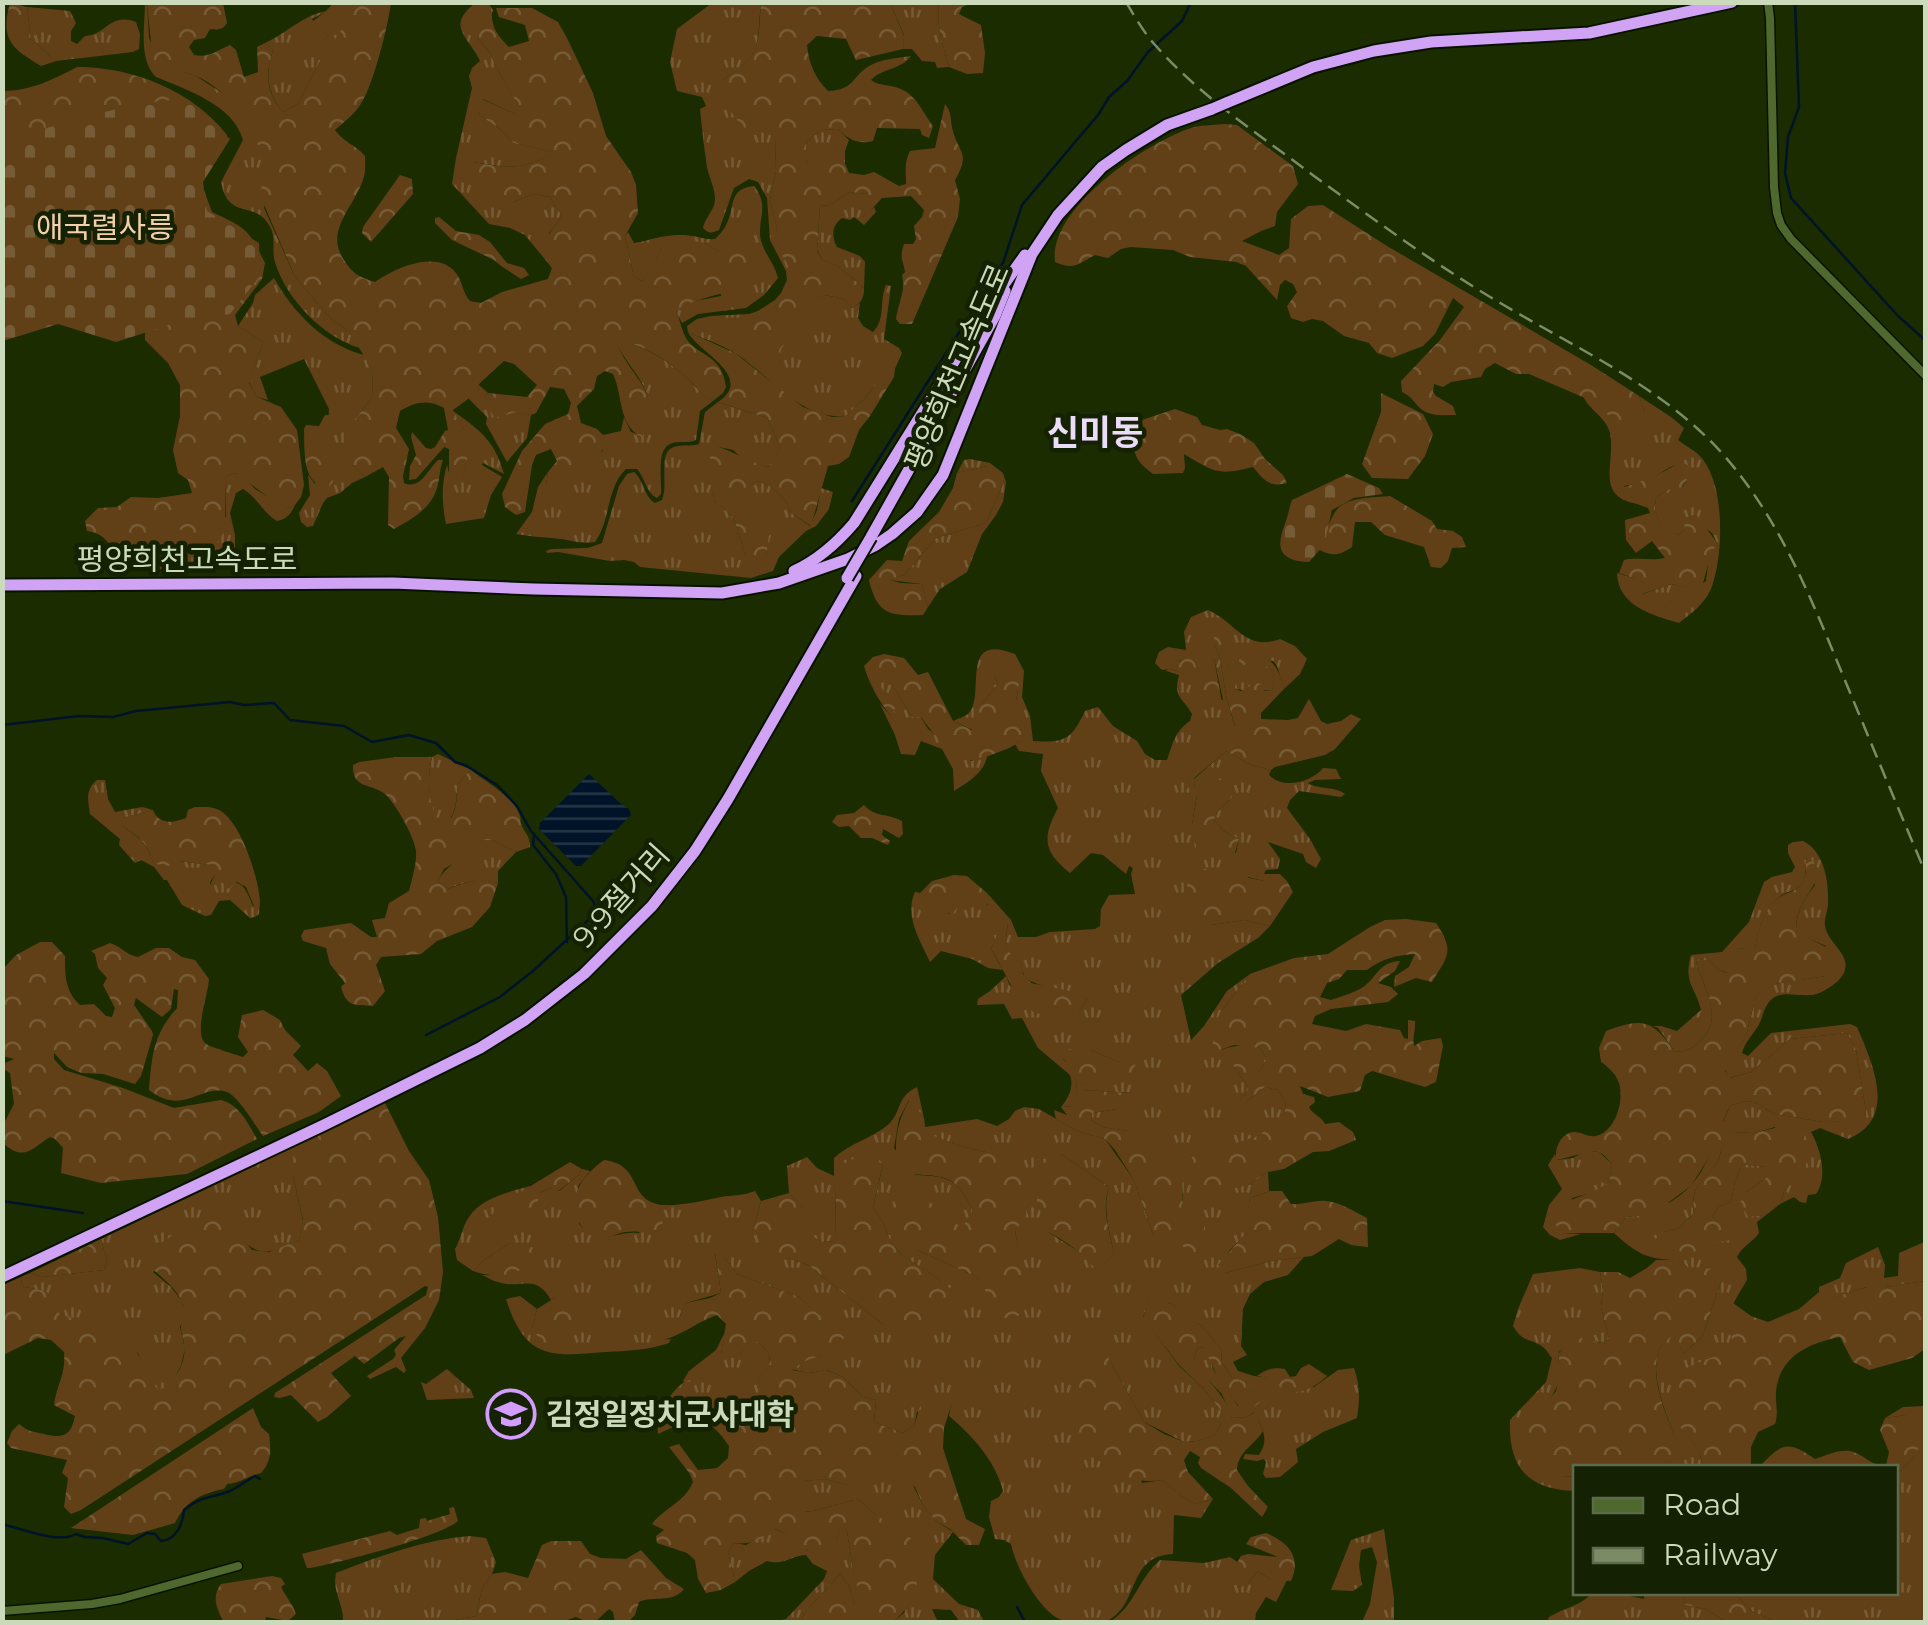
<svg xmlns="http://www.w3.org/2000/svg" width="1928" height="1625" font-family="Montserrat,'Noto Sans KR',sans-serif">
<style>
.grass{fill:url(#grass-tufts);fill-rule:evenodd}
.forest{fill:url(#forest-crowns)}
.cemetery{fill:url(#cemetery-stones)}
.water{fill:url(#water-rules)}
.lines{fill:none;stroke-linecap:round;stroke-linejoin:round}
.stream{stroke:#001328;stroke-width:2.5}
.secondary-casing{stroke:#071300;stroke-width:11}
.highway-casing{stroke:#071300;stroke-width:15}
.secondary{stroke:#4e682d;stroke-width:8}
.highway{stroke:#d0a3f5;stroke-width:11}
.rail{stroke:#7b8b66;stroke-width:2.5;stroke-dasharray:15 8;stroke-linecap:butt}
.highway-bridge-casing{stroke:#071300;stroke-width:15;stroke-linecap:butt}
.highway-bridge{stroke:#d0a3f5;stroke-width:11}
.labels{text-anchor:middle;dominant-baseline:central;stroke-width:9;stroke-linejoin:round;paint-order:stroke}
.park-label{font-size:30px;fill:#f3d0a9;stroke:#142103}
.street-label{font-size:30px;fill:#cadabb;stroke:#142103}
.poi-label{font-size:30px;font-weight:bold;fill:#cadabb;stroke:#142103;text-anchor:start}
.quarter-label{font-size:35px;font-weight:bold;fill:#ebdcf8;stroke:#142103}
</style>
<defs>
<pattern id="grass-tufts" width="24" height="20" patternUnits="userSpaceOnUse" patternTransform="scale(2.5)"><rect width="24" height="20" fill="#614017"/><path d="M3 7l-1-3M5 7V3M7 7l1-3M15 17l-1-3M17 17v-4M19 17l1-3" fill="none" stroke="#765b37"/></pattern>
<pattern id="forest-crowns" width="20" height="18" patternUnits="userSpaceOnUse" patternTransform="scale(2.5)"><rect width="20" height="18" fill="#614017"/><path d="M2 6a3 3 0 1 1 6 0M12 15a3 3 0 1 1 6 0" fill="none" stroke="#765b37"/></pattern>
<pattern id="cemetery-stones" width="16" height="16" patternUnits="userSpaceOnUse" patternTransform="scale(2.5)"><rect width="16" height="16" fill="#614017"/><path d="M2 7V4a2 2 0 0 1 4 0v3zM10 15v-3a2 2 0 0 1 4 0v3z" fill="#765b37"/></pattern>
<pattern id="water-rules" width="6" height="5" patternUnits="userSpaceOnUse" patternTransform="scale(2.5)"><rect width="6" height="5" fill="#001328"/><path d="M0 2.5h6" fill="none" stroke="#243545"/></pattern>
</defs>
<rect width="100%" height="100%" fill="#1b2c00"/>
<g class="grass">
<path d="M145,3h2l2,35 13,32h16l18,6 31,20 11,12 14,23 19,40 -7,37 31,69 37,43 17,11 11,17c-37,-11 -74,-49 -85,-86 -4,-13 2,-24 -6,-37 -14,-25 -41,-4 -48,-43l22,-42c-9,-35 -58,-51 -87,-63 -18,-17 -11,-52 -11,-74z"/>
<path d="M475,3h13l5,7 -1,3 -11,-9 -4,34 12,13 12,25 23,38h-9l-32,-15 -4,16 21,14 13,14 41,9c-30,19 -47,16 -80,10l37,41 22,-9 17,3 12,19 -13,17 3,35 -27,-33 -15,-7 -21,-4 -37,-40 4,-26 16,-70 -3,-12 3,-8 8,-7c-11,-24 -35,-34 -5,-58z"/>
<path d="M712,3h49c-5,45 3,50 -38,77l52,53 1,38 -6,29 7,28 -3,13 13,21 6,15c-12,25 -17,34 -43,43l30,43v-14l23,-36 8,-11 14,-7 19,4 8,9 8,-5 -2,15 5,8 10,6c13,-13 6,-31 13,-47l5,1 -7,53 15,9 3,5 -8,18 1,-11 -28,36 -21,20c-45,4 -73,-37 -108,-61 -14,-10 -34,-16 -50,-23l-1,-6 10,-7 14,-3 38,-2 9,-3 17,-11 6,-7 6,-13 -1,-9 -16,-31 -3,-42 -9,-16 -9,-3 -15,9 -15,42c-7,3 -10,4 -16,-2 2,-11 12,-18 12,-29 0,-11 -6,-22 -8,-32 -3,-19 -5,-39 -7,-58l6,-3 -4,-9 -25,-6 -7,-29 7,-33z"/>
<path d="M890,3h49c-3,22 4,43 10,64l-12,1 -2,-6 -13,-1 -10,-12h-9l1,-14z"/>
<path d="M27,7l43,4 6,12 -5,8v10l6,3 8,-8c22,-1 24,-24 51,-14l4,12 -1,15 -6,3 -77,9 -25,-22z"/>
<path d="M327,11l-15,8 12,22 12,-21 11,3 -7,13 -21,27 -21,41 -15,8c-16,-19 -18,-38 -10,-62l-8,-7c22,-10 38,-28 62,-32z"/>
<polygon points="838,129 849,140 845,151 845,167 837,147 812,171 806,160 806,143 820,130"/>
<path d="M754,186c17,22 2,33 7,55 4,13 14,24 17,37l-14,17 -18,13 -48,6 -16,9 -6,-11 9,-9 36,-7 -2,-44 -14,-9 -44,5 -8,20 -11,13 -8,-4 -9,-41 3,-4 6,11c17,-3 31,-9 49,-8 11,0 21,5 32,4 4,-4 9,-9 11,-14 10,-18 1,-36 28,-39z"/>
<path d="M849,192l20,2 2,16 3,-3 2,5 -12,13 -10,-8 -4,3 -8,-2c-10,7 -11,18 -5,29l23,9 5,6 -1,26 -25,-21 -17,-8 -5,-9 3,-44 10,-1z"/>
<path d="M274,278c20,35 49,66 90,77l9,16 -1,27 -17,21 -3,46 13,12 -13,6 -12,10 -13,5 -4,5 -10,23 -6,1 -6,-5 -2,-9 11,-18 -2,-20 7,9 11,-20 -12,-8 14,-29 1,-18 -25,-50 -44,18 8,23 -11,-3 -8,-15 14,-40 -25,-16 15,-23 2,-8z"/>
<path d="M620,340c24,6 51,22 69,40 8,8 14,16 24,21l-13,10 -4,29c-9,4 -17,0 -26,4 -14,6 -8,36 -9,50l-4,4c-10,-4 -12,-20 -20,-29h-11c-20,19 -15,51 -31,73 -13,2 -21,-1 -34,-3 -15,-2 -30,-2 -45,-5l16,-22 6,-25 10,-15 -2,14 57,-35v-16l18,-4 3,-14 7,15 11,4c21,-44 -9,-59 -27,-95z"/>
<polygon points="479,385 488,393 485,396 517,412 531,415 527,438 507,462 486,424 487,417 468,398"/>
<path d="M1583,396l17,8 11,15 34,-5 -6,-18 32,21 13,11 -6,12c6,5 14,9 20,14 28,26 26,101 13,135 -6,14 -20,25 -32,34 -27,-8 -61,-17 -62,-50l16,5 8,-5 2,21 28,-10 13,3 -22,24 44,-30 3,-25 8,-13 -5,-10 -7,-5 -21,2 -5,5 -16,-5 -8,-19 1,-14 13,-8h12l6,-8v-16c-14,-3 -26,8 -38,15 -6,3 -17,4 -25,6l13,18c-43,-8 -21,-41 -27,-71 -4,-16 -21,-23 -27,-37z"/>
<path d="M718,402l49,16 13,29 -10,20 -24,-5 -13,-12 -23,-5 4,55 19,17 13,40h20l2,-22 -33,-37 21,-17 14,5 15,14 6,13 19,13 7,-16 4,-22 12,4 -4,17 -13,17 -10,5 -27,26 -6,14 -22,7 -111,-11 -6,-5 -10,-2 -14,1 -52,-9 -11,1 -1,-2 5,-2 37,-1 14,-5 17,-57 8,-12 7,-2c10,8 10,25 21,31l7,-3c7,-17 -5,-48 12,-53 8,-3 17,0 25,-3l6,-32z"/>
<path d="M453,411c27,19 42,30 51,63l-21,-11 -1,2 20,12 -11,18 -7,23 -38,6c-4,-19 -5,-40 1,-59l2,8 14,3 9,-40 -9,-8z"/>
<polygon points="970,459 990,463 1003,473 1006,482 1003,502 996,515 982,534 967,572 940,589 928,607 922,584 889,580 904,575 936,538 986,523 1004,482 987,466 957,473 964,460"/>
<path d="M236,473l8,4 11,12 32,19 8,-3c-4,9 -8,14 -18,16 -14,-8 -19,-23 -34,-32l-7,4 -6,20 5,22v29l-5,5h-73c-1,-11 -5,-18 -5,-29h6l6,10 15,-21 47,-12v-41z"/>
<path d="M1208,610c28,12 37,42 72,29l15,7 12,13 -7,15 -16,15 -7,-23 -4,-5 -32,-5 -3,9c21,-2 43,-3 34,25 -8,1 -32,1 -38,-2 2,-9 -1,-17 -7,-23v-29l-13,8 6,13 6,39 9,31 -49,53 11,15 -5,29 30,27 14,2 3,-14 -15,-8 -10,-11 3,-8 14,-14 -36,-10 -1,-9 32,-28 25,14 20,5 -2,5c15,15 43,7 54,-7l13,1 5,10 -26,1 -7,3c11,7 27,3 37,11l-4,3 -42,-6 -9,9 -3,8 23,31 11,20 -5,9 -10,-6 -3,-8 -35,-12 12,17 -2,10 -12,1 -2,4h16l7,7h-23l-16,-4 -37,48 34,-5 25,6 -12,12 -40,25 -37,32 10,45 13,-14 23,-35 23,-17 -30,39 1,37c13,-5 25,-6 39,-2l7,11 -7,12 -9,-4 -18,-2 16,24 -9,11 7,1 18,-14 13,3 8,12 -2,15 -26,19 -39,14 29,35 20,-13 1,19 -19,7 -5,37 -16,16 -4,22 46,-12 33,-4 -16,18 -24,7 -14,12 -7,15 -2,37 6,9 -14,7 5,9 16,5 16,2 8,5 36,4 24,-17 16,-2c6,18 6,31 3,50l-34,14 -27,17 2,13 -18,15 -14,1 -3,-4 3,-12 -2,-3 -7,2 -14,-2 2,-5 14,1c11,-16 3,-28 -5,-43l-7,5 -15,1 -10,-24 -23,-23 -5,-13 4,-11 6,1 4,4 5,17 25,37 9,-24 -15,-5 -10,-14 -1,-14 -19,-23 -18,-9 -12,-13 -23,-4 -6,17 36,49 24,22 19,24v10l-7,13 -17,6 -14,1 -40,-20 -36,-65 34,126 20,-3 20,17 13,7 18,-5 -12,19 -27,-3 -1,39c-47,2 -32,50 -66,67 -7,3 -16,1 -23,1 -10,0 -22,0 -30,-6 -19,-14 -38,-49 -43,-72l-7,-4 -9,-1 -6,-22 2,-16 8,-4 4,-6c-7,-29 -31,-56 -54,-75l2,-11 -34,7 -3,14 -11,7 -29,-11 2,-22 -13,-3 -20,-20 -16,-7 -19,3 -17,-4 18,-10 16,-4 19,-17 -45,-41 -62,-23 -11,-15 -11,-6 6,40 -35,10 -8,17 -20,20 13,-1 -2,4c-20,7 -42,8 -64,9 -55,5 -80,7 -99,-53l14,-3 17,13 -5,20 24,-32 -5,3c-16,-28 -30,-10 -53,-18 -6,-1 -11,-5 -16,-7 21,1 46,-3 57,-21l-29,-11 -26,17 -11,11 -16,-11 -2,-11c6,-10 7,-22 14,-32 12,-19 40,-25 61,-31l-40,30 61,-28 8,3 20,-16 3,-6 8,2 -12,15 1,38c23,25 33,6 60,9l13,-18 10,-6v-4c20,1 39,-4 59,-8 12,-2 22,-1 34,-6l6,10 -7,26 31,30 23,8 76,60 74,-29 -23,-20 -32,-20 -13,-15 -7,-19 -10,-15 10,-42 -12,-13 -35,30 -1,59 -13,1 -20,-11 1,-23 -14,-15 -2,-27 20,-9 10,11 17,8v-18c16,-15 37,-19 55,-34 13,-13 7,-27 28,-37l7,31 -15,-18 -10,19 -5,29 21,27c34,1 43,4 58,36l-11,18 -17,-12 -28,33 60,27 11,16 33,-27 -6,-36 -29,-78 -29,-7 -32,-12v-6l52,-8 20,7 12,-7 6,-8 9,-4 15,2 38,22 28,8 29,41 20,57 29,-28 -1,-27 -54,-51 -25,-4 -12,-7 1,-7 25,-4 17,-16 -52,-3v-5l15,-5 22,-18 -28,-12 -28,9c14,13 17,30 11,47l-13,1c8,-10 13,-20 9,-32l-32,-27 -16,-30 -10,1 -8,-15 -27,1 1,-6 12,-8 16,-15 4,10 69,25 8,-12c-11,-4 -55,-15 -60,-20 -5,-6 -5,-9 -6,-17 -19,-12 -16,-17 -13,-38l-7,3 -10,22 12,21 -15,-2 -16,-9 -31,-8 -11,11c-10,-22 -26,-46 -15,-70l5,1v6l29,15 9,-10 30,1 -1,-12 24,27 7,17h18l14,-5 45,-3 5,-3 1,-17 8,-14 26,-1 -4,-20 2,-6 -4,-2 -3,8 -23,-19 -12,-2 -21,20c-27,-22 -28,-35 -12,-65l-17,-37 2,-17 -24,-3 -4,-7 5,-3 -4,-40 3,-17 -25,-9 4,9 -18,22 -7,24 -20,-9c2,-1 13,-5 15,-7 19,-17 -11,-83 47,-60l9,17 -2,26 8,19 3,25c32,2 38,-1 52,-30l13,-4 15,19 24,15 8,13 10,6h12c6,-16 7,-28 23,-39l2,-7c-10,-18 -19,-16 -13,-39l-13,-4 2,-2c17,2 22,11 30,25l25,6 -9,-42 -16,17 -22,-17 10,-8 -2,-18 7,-15zM1061,1154l48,33c-7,21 1,46 5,67l-17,16 -10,-13 -39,-25z"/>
<path d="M882,674l11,12 19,31 8,-1 8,13 43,32 16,-5c-2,16 -20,27 -33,35l-1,-22 -11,-20 -21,-8 -6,14 -14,-1 -6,-19 -15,-31 19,21 -6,-15 2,-3 -16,-22z"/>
<path d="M438,754l33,16c-23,20 -8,27 -21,49l-15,-1c-7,-22 -8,-39 -3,-61z"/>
<path d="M97,780h8l3,19 7,13 27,-5 11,3 -30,8 -1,8c16,10 25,17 31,36l26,-1 32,4 -1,20 5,-10c21,17 24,-6 38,31l7,-4 -1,12 -4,3 -5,1 -20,-18 -11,1 -8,14 -6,1 -23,-11 -15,-25h-3l-10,-13 -13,-7 -6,3 -16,-18 1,-6 -30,-25c-2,-14 -5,-24 7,-34z"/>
<path d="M482,840h10l24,12 -18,19v12c-20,-4 -32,-2 -50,6l-10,-8c9,-18 29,-24 44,-41z"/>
<path d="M1803,841c21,10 26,40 25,62 0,7 -4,16 -3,23 3,20 35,32 13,55 -7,6 -19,14 -28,14 -15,2 -33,-7 -43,10 -4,6 -5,15 -9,21 -6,10 -13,16 -16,27l6,3 23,-23 79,-9 7,3c16,37 41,92 -9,112l-28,-11 -9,4c10,18 17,45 5,62l-8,1 -2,8 -6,-1 -6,-5 -14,7 4,-13 7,-8 -16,-56 -21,6 -22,-1 -9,-10 7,-16 14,-5 10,1 21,12 48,8 42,-2 1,-9 -10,-61 -9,-17 -57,6 -39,33 -22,6 -4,-8 21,-34 10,-40 17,-12 53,-8v-30l-28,-12c-5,-19 6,-34 17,-49l-8,-30c-2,7 -1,19 -3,25 -4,9 -12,10 -20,14 -19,10 -27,37 -29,57l-16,-3 -11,25 -9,-3 -14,-13 -9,6c8,24 27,53 7,75 -9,10 -15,13 -28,14l-17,-24 -5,-2h8l16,5 24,-21c-5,-23 -18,-26 -10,-55l31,-3 27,-30 15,-40 8,-5 20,-5 3,-5 -7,-14v-8l5,-3z"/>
<path d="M293,1147v29l10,45 -4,19c-26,11 -37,20 -59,-2l-87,34 18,15 10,13 4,15 -5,12 5,22 -4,16 -9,18 -13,9 -13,-17 -8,-22 -63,-33 -16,-6 -17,-24 -18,-3 -3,-5 2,-6 7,-3 12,4 62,-7 3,-9 -6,-22z"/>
<path d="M1714,1148l7,2c-3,19 -15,23 -24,37 -5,7 -3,18 -4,27l-14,14 -16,4 14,17 67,-12 -32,-20 7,-11 12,-4 4,-21 7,-17 24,3v11l-20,14 2,24 18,-1 -9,7 2,11c-7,10 -17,13 -22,24l9,12 1,11c-15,25 -22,33 -13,64l-7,8 -24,9 -20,70 16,19 4,17h-37l14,-18c-10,-26 -33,-73 -20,-101 3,-5 8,-9 11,-13l13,18 18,-16 19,-56 -34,-14 -8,-7c-31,0 -42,-6 -65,-27l12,-16c22,-1 52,-16 66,-33 10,-10 14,-24 22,-36z"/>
<polygon points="1585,1151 1599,1152 1612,1164 1609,1182 1598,1191 1572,1198 1561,1233 1581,1234 1560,1240 1550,1235 1543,1227 1549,1205 1562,1189 1548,1165 1555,1154 1557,1160 1573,1158"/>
<polygon points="1922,1243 1925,1243 1925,1281 1885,1287 1866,1287 1798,1310 1819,1292 1819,1287 1840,1278 1846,1263 1878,1247 1885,1265 1884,1278 1898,1276 1899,1253"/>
<path d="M1580,1268l20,4 3,18 -2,17 8,32 -7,4c-15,-5 -32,-2 -43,9 -1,9 1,17 0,26 -3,20 -21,32 -35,44l37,55 14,-1v15c-47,-1 -67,-24 -65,-71l36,-38 6,-24c-3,-3 -5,-8 -9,-11 -13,-9 -20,-4 -30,-21l5,-17 15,-35z"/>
<polygon points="725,1332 721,1354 740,1355 749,1341 759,1342 769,1354 770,1364 758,1379 760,1395 753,1407 744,1413 730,1412 719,1406 705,1406 694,1398 683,1381 689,1371 716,1350"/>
<polygon points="447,1369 471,1390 474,1398 427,1400 421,1382 426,1384"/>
<polygon points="1925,1406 1926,1621 1777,1622 1753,1612 1734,1593 1896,1592 1896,1494 1898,1473 1914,1457 1906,1415 1885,1418 1903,1407"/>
<path d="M877,1454h20l27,53 12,14 17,11 -18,23 -2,24 26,25 19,6 6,12h-24l-9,-12 -19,-1 6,13h-45l12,-10 -29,-97 -18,-16c-19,4 -34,11 -54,13l-12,-9 10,-22 23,-2 22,6z"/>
<path d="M842,1523l5,8 5,33 10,41h-7l-6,-19 -9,-12 -36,39 -3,9h-26l11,-3 38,-40 3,-8 -14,-7 -7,-9c-17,1 -22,11 -39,6l-18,10 -14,11 -7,-30 6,-9 12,2 28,-16 11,4 23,18 28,-10z"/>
<polygon points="1384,1529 1394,1598 1394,1622 1362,1622 1370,1604 1377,1562 1372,1547 1361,1550 1359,1566 1362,1585 1353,1591 1331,1590 1351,1540"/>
<path d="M469,1536l17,2 10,24 -4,12 -10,14 -6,28 -32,6h-101c1,-19 -11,-29 -7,-49 43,-17 87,-33 133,-37z"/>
<path d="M1230,1557l9,6 9,20 10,-12 13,9h16l-11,22 -10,-5 -10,16 -1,9h-145c26,-18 28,-43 50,-62l44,3z"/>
<path d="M1682,1592l3,13 21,4 20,13h-177l-1,-4c16,-11 30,-10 44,-25h24l28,6v-6z"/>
</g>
<g class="forest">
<path d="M203,2l7,3 13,-2 4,20c-4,7 -10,7 -17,6l-5,9 -11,2 -5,7 5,8c15,3 22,-4 36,-10l6,5 8,27 14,-5 -1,-25 8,-4 8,7c-8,24 -7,43 10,62l15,-8 21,-41 27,-40 -10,-2 -12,20 -15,9 -10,-17c11,-12 26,-18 34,-30h58c-3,23 -17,79 -29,99 -7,12 -17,19 -27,28 8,12 21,15 30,26 0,8 1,16 -2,24 -9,27 -39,51 -19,80 9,14 15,17 31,22 20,-14 62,-33 81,-9 7,9 6,19 14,28l11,2 21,-11 46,-13 4,-11c-12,-26 -6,-31 10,-52l-12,-19 -17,-3 -22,9 -24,-4 -16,-23 3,-14c30,6 52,9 79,-10l-40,-9 -13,-14 -21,-14 3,-16 33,15 8,-1 -22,-37 -12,-25 -12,-13 -5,-15 2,-15 7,-5 11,10c-1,15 7,24 17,34l20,-6 -4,-16 -26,-8 -3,-9h36l26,14 9,16 26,55 13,43 25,36 5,13 2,28 -13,23 9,41 8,4 11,-14 8,-19 16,-10 28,5 14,9 30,1 8,19 -8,14c-20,7 -61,13 -73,26 4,7 5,16 9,24 9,20 37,16 41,51l-3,6 -10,8c-11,-5 -16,-14 -25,-22 -18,-17 -47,-37 -72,-38 14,39 49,49 26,96 -24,-11 -19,-42 -29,-63l-8,-3 -8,5 -3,13 -17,17 4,17 16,6 6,6v15l-41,44 -16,-8 2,-14 9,-11 -6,-12 -15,6 -4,10 -7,47 -9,3 -11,-8 -3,-13 20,-43 23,-27 23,-10 3,-11 -7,-14 -14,-2 -14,26 -5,2 -15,-3 -22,6 -9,-22 3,-3 39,4 10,-12 -23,-21 -10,-3 -24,22 -8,13 -19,14 10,18 10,7 -10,42h-10l-4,-4v-24l-5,-2 -28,32 -7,1 1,-14 6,-11 -5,-18 1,-5 14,16 5,1 4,-2 10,-16 3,-1 -4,-22c-16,-9 -29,-6 -44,3l-4,17 13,21 -6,27 1,7c16,7 23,-12 34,-23h5c-4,10 -3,21 -7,31 -7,19 -26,29 -42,38l-6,-4 1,-48 -6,-10 -18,10 -13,-12 -7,-21 10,-25 17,-21 1,-27 -24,-40 -17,-11 -37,-43 -36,-84 11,-23c-22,-47 -47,-101 -108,-100l-9,-7 -6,-60z"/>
<path d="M10,3l17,4 4,32 25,22 -15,5c-30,-18 -41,-27 -31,-63z"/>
<path d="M761,3h129l14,33 -1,13 -47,11 -10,-21 -29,-3 -10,9c2,19 8,33 21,46 27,-1 24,-15 41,-25 12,-7 28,-8 42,-10 -10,14 -29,12 -40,24 10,7 19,4 30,9 16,7 22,24 32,37l-4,12 -7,-3 -2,-6 -43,-1 -4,13c-15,4 -25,-2 -35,-12l-18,1 -14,13v17l6,10 18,-20 8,-3 11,26 15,2 10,-3 25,14 7,-2c0,-12 -2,-21 4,-33l25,-3 10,-44c7,9 5,13 7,23 5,26 20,24 3,53l5,19 -2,18 -46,107h-12l-4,-5c2,-16 10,-28 6,-44l3,-3c-2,-14 -6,-12 -1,-28h9l3,-5 -2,-13 8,-9 2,-7 -13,-14 -29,2 -11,12 -6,-5 3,-11 -19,-2 -19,13 -10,1 -3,45 5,8 17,8 25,21c0,11 -3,15 -12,20l-8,-9 -19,-4c-23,12 -22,19 -28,43 -22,7 -15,15 -18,34l-10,-4 -24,-38 4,-10c27,-9 32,-18 43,-43l-5,-14 -14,-22 4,-13 -7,-28 6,-29 -1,-37 -31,-5 -21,-28v-21c40,-27 34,-32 38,-77z"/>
<path d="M939,3h34l-11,4 -3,7 22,11 4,28 -2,20 -16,1 -18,-7c-6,-21 -13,-42 -10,-64z"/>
<path d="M77,67c55,0 115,23 150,68l-4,15 -17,24 -4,11 10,27c35,17 35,15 53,51l-3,16 -27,36 3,11 25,16 -14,41 8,14 24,10 16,23 7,55 -3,12 -6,8 -8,3 -7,-2 -44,-33 -10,3 -1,55 -9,13 -14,-2 -6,2 -16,-15 -16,22 -6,-11h-6c0,11 4,18 5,29 -52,3 -35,-33 -70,-38l-2,-10 13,-13 19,-1 14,-10 27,1 34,-5 -4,-13 -10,-7 -5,-23 7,-34v-31l-12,-22 -23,-23v-17l-142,-165 -1,-67c29,0 50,-11 75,-24z"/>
<path d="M1225,124l12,1 56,41 5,18 -21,28 -2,14 -14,5 -19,10 37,14 10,-7 2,-29 17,-13 15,-1 64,41 204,119 48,31 6,18 -3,9 -7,6 -9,2 -15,-12 -12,-15 -70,-30h-13l-21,-11 -10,6 -4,8 -30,5 -8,5 -9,-3 -1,8 3,4 17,10 3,9c-11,0 -25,2 -35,-6 -8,-7 -8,-12 -19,-17l-1,-11 39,-41 24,-33 -11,-9 -18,36 -12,12 -31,12 -15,-5 -8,-10 -25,-7 -21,-15 -11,-2 -9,3 -12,-4 -4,-12 10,-14 -4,-8 -8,-4 -5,5 -3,15 -31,-34 -10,-4 -46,-5 -17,-7 -42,-3 -10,2 -13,9 -13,-3c-16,8 -20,16 -40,7 -7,-54 93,-121 139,-135 10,-2 21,-2 31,-3z"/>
<polygon points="400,175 412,179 413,194 371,242 362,233 363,227"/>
<polygon points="439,217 456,231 479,235 490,242 507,263 524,268 529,275 521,279 501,266 494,260 452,240 435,223 435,218"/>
<path d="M688,332l47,21 68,54 29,10 14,-1 21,-20 10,-13 6,-24 13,1 -2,17 -24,39 -11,14 -10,27 -10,7 -11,2 -17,60 -20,-13 -6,-13 -15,-14 -14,-5 -20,17 33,37 -3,23 -20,-1 -13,-40 -19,-17 -4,-38v-18c22,6 37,18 59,23l11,-20 -13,-29 -49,-16c38,-26 -21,-50 -30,-70z"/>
<polygon points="1381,393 1423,414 1433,434 1425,456 1408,479 1372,478 1362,464 1381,412"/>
<path d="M1175,409l22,8 5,8 18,5 7,-1 13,5 14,9 11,16 18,16 4,8c-18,5 -24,-4 -34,-16 -35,9 -39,5 -69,-13l1,14 -2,5 -30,1c-24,-18 -16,-22 -23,-46l6,-6z"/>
<path d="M325,415h4v32l-14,9 11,8h9l-2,18 -5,6c-27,-4 -23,-37 -24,-59l2,-4 13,1z"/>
<path d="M1679,463l9,2 -1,15 -6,9h-12l-13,8 -1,14 8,18 16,6 5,-5 1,-12 11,-4 21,29c-15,25 -9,50 -32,71l-24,-2 22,-25 -12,-3 -29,10 -1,-20 -8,4 -14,-5 5,-13c14,-3 28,1 41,-2l-13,-17 -16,12 -10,-13 -1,-20 25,-7 -2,-5 -11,-4 -13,-17c20,-6 37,-13 55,-24z"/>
<path d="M987,466l9,4 8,12 -18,41 -50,15 -32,37 -14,5 11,3 21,1 6,23 -5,8c-33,1 -46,0 -54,-35l18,-20 15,1 7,-20 30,-29 14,-24 4,-15z"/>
<path d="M1390,496l42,25 5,8 16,2 9,6 4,10 -14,1 -4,13 -7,7 -10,-1 -7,-20 -39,-12 -14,-13h-16l-3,25c-12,8 -19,10 -32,3l-3,-12c14,-13 10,-12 18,-26 10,-16 39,-14 55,-16z"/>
<path d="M1214,628h8l5,8v29l5,5 11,4v5l-8,4v6l6,2 14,-8 7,1 2,7 8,-1c9,-29 -14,-26 -34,-25l2,-9c28,-6 38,8 44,33l-23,24v6l27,1 10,-2 11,-19 12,22 6,3 14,-3 10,-7 10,5 -26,30 -10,6 -50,12 -4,3 -20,-5 -25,-14 -32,27 1,10h8l12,-9 14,-1 3,19 -15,15 -3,8 10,11 15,8 -4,14 -40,-4 -3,-25 5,-28 -6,-1 -5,-15 42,-53 7,-1 -9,-30 -6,-39 -6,-13z"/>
<path d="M1168,647l18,3 -9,8 3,4 9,-5 6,6 3,10 8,-22 8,7 8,45 -25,-9c-8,-16 -17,-28 -35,-24l-7,-7 4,-11z"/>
<path d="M884,654l20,4 14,17 10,-3 25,49 19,9 8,-24 18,-22 -4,-9 6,-14 11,-1 8,24 -3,17 9,34c-6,9 -16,13 -26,17 -9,3 -22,10 -31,8 -16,-3 -39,-31 -47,-43h-9l-19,-31 -11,-11 -2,10 6,10 11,1 4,6v3l-8,5 10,11 -1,5h-3c-16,-19 -28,-36 -35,-60l9,-9z"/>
<path d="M396,757h36c-5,22 -4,39 4,61h15c12,-21 -3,-28 20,-48 15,12 43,27 49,46 1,3 0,6 1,8 4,10 9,11 9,23l-14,5 -24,-12h-10l-11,13 -27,16 -6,12 10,8c18,-7 30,-11 50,-6l-8,24 -18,20 -35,14 -16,13 -40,3 -5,8 9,26 -12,15c-19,-2 -26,2 -32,-19l4,-4 -15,-19 -4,-16 -23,-7 -2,-5 3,-6 47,-7 20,14h6l-5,-17 13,-2 4,-15 20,-12c3,-12 8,-28 7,-40 -2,-15 -20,-47 -31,-57 -13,-11 -33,-4 -32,-29l6,-3z"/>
<path d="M864,805c11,13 24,8 38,16l1,13 -4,4 -16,-9 -1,6 8,6 -2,4 -16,-7h-11l-12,-12 -10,1 -7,-5 5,-7 17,-2z"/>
<path d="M195,807c7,0 17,-1 24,3 22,11 40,69 41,92l-6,4 -8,-19 -9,-5 -8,7 -14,-14 -16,23 12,-33 -32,-4c-10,7 -16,6 -26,1 -6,-19 -14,-26 -31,-36v-8l31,-8c6,15 20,13 33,8l2,-8z"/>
<path d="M1807,854l13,17c-7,22 -29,39 -22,62l36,18 6,13 -14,12 -52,8 -18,12 -10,40 -21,35 5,7 21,-6 39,-33 57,-6 9,17 10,61 -1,10 -42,1 -48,-8 -21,-12 -10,-1 -14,5 -7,15 9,11 22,1 37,-9 14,10 5,16 -6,22 -20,19 -4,13 -14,11 -18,2 -8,-14 6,-11 20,-14v-11l-24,-3 -7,17 -4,21 -12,4 -7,11 34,20 -46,9 -10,11 -13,-8 -16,5 -8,-13 10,-9 16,-4 14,-14c1,-9 -1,-19 4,-27 8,-14 21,-17 24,-37l-7,-1 -23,37 -22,16 -7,16 -10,8 -13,-10 -13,1 -12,16h-53l-7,-11 2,-15c18,-10 38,-13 53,-25l3,-18c-4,-4 -7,-9 -13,-12 -8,-3 -31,6 -43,8 -1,-10 2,-22 13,-27 11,-4 19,7 30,2 16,-6 24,-31 21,-48 -2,-11 -10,-19 -19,-25l-2,-14 7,-17c38,-14 46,-11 69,21 13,-1 19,-4 28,-14 20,-22 1,-51 -7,-75l9,-6 14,13 8,3 12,-25 16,2c2,-17 8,-40 23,-52 9,-6 22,-7 26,-19 3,-7 1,-18 3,-25z"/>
<path d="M1196,867l68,14h23l6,11 -23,34 -25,-6 -34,5 -21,-9c-5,-20 -7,-31 6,-49z"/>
<polygon points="954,875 967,876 987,893 989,904 977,908 959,904 955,914 929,911 920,899 920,893 932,881"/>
<path d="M1406,919l30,4c19,28 12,33 -4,59l-16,-4 -22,9 1,-11 14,-9 6,-13c-18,1 -34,5 -48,16h-20l-8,9 -12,4 -7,14 11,3c11,-4 28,-8 37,-17 11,-11 14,-21 32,-22l-5,10 -17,12 13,4 7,7 -10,8 -57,7 -16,7 -3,8 34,7 20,-7 34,6 4,8 4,1v-19l7,1c1,9 -3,16 -1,25l8,-5 19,-3 2,8 -7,36 -11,5 -53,-16 -7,4 -5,16 -32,6 -28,-11 3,8 11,3 1,5 -6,5c4,8 12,9 16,17l14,-2 14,10 3,8 -27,11 -16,1 -29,17 -16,3 -20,13 -16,4h-19l-21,-5 -13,-16 11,-10 68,-22 26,-20 2,-14 -8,-12 -13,-3 -18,14h-8l10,-12 -16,-24 4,-8 23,14 7,-12 -7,-11 -26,-3 -14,5 -7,-5 -1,-14 8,-18 30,-39 44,-16 34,-4 42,-27 15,-7z"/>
<path d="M1008,923c-3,22 -6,26 13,39l2,12 8,9 38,8 18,8 -8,12c-63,17 -60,-19 -88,-62l10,-23z"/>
<path d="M40,942h12l13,14c0,20 0,35 15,49l14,-1 12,12 6,1 3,-9 -12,-23 4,-7 -9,-10 -3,-14 -4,-3 19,-8c11,3 16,12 28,14l18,-9h13l13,9 13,3 14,19c-1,16 -15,53 -4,64 6,5 30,11 38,14l5,-5 -10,-15 4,-22 21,-5 17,10 5,10 16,16 -8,9 15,16 9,-8 10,8 14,25 -22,16 -56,24c-8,-11 -24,-39 -36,-44 -26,-9 -43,25 -78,-2 3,-35 4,-55 28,-82l1,-18 -4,-1 -3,20 -9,8 -26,-19 -2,7 18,26 1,4 -12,41 -6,8 -32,-10 -22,-1 -14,-6 -13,-14v6l10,11 59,18 51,20 47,-8c18,4 28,25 36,39l-70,35 -86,9 -40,-10 2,-25 -8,-9 -5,-2c-19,12 -26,25 -47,6v-18l11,-21 -4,-31 -5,-3 -2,2v-8l11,-5 -11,-3v-87l13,-14z"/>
<path d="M1056,1049l35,1 28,12 17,-3 -2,13 -52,13v5l52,3 1,10 -18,6 -25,4 -1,7 12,7 25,4 22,10 32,41 1,27 16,2c8,15 10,28 -1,42l-12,-4 -7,-6 -8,4 -17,-10 -20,-57 -19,-30 -10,-11 -28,-8 -21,-12 -2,-9 13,5 -6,-8 12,-1c11,-25 -3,-38 -17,-57z"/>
<path d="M910,1099l14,19 2,15 31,12 29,7 21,10 20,17 -1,36 -11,16 14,72 -13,15h-14l-25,-41 -60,-27 -26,-35 3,-22 26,1 42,34 11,-17c-19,-43 -34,-33 -75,-38 -4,-30 -3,-47 12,-74z"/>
<path d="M385,1103l24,48 20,29 9,37 5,55 -4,28 -14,28 -24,30 5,12 -2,3 -8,-6 -26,12 -3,-3 26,-17 3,-4 -2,-5 12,-14 -7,2 -35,26 -9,-8 -24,17 20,23 -24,21 -9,5 -27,-27 -11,3 -6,-1 1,-4 151,-98 2,-8 -3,-1 -344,224 -10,4 -7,-7 4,-29 -6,-5 5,-13 -56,-12 -4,-5 5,-12 7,-7c8,7 14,8 25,10 19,5 27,2 31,-18l-21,-11c3,-22 12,-30 10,-53l-13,-12 -13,-2 -35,17v-70l20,-9 -2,6 3,5 18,3 16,13 1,11c28,10 65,13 80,42 7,13 10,24 20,35 15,-9 28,-28 25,-46 0,-6 -3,-11 -3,-16 0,-12 5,-19 -1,-31 -8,-15 -27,-26 -38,-41 27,-19 48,-39 82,-41l28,34 17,2 30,-12 4,-20 -10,-44v-29z"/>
<polygon points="872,1151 883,1164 873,1207 883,1222 890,1241 903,1256 935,1276 959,1296 949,1320 931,1335 906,1335 884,1325 808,1265 785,1257 762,1244 754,1227 761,1201 789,1193 803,1208 803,1231 822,1242 835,1241 836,1182 846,1162"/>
<path d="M1061,1154l48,33c-8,21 1,46 5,67l-17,17c-14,-18 -30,-29 -49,-39l-11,-29 -1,-42z"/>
<path d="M604,1160c40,5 22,40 58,45v4l-9,6 9,6 3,14c-12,-1 -28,-5 -40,-3 -12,2 -18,9 -31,4 -7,-2 -13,-9 -16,-16 -11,-26 6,-45 26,-60z"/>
<path d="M570,1162l12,7 -3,6 -21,16 -7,-3 -11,5 -4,15c-16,10 -28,16 -47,9l22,-19z"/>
<path d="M1269,1191h13l9,13c12,1 24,-4 35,-3 14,1 29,11 41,17l1,29 -17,-2 -12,-6 -27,17 -41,5 -46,12 -7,-8 26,-30 6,-37z"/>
<polygon points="101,1239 107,1261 104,1270 42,1277 30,1273"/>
<path d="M510,1243l18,1 12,10c-15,21 -43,26 -67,17l11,-11z"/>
<path d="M715,1252l11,7 11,15 62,23 45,40 -5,20c-18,-3 -33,1 -47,13l17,3 17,-3 17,7 20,20 13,3 -2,22 29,11 11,-7 9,-29 10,-5 18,14 -7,22 -1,20 23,71 19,10 -6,16h-13l-16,-16 -14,-8 -12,-14 -9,-20 -10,-7 -8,-26 -20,1 -2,30h-28l-22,-6 -22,2 -10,22 12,9c19,-2 34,-9 53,-13l18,16 33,21 14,19c-5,27 -8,49 -30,67h-27l-3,-2 -3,2h-59l3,-9 36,-39 9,12 6,19 6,-1 -9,-40 -5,-33 -5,-7 -6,17 1,14 -14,5 -29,-18 -9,-9 -10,-4c-14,11 -23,16 -41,14l-6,9 7,30 -14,8 -15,3 -8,-14 -3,-19 -8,-7 -30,-10 -1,-7 8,-6 -12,-6c12,-16 33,-22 41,-42l-3,-8 -21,-27 10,-3 19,26 19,-2 11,-10 1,-12c-12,-18 -34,-42 -49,-14l-7,-5 -15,7c-2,-18 14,-49 32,-54l5,12 -1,6c10,7 14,5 24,8 5,1 10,5 15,6 23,5 27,-16 25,-33l12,-16 -1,-9 -10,-12h-10l-9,13 -11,4 -8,-5 5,-30 -9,-9c-21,7 -36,22 -59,26v-9l20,-12 8,-17 24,-5 11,-5z"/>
<path d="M1656,1260h23l8,7 27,2 7,12 -19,56 -18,16 -13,-17c-2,2 -9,9 -11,12 -13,29 9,75 21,101l-15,18 -90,1 -1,8 -14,1 -35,-22 -7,-15 4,-18 26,-23 7,-8 3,-15v-23l7,-8 14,-7 22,5 7,-4 -8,-32 2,-17 -3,-18h18l12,6 17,-10z"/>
<path d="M1925,1281v68l-13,9 -43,12 -16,-8 -13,-25c-31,6 -60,19 -64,54 -1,12 3,21 -1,33l-17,8 -7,15v17l8,3c23,-24 28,-27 56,-8 13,-4 28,-12 41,-6 13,6 13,11 30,13l3,-14 -9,-22 5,-12 21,-3 18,21 -10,21 -16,16 -2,21v-26l-193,-1c-1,-5 -2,-10 -4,-15 -3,-7 -9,-12 -14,-18 -14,-20 -19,-47 1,-64 14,-12 34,-11 47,-26l-5,-26 5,-15 18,13 17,6 36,-15 63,-20h18z"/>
<polygon points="556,1297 578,1311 574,1334 555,1346 542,1342 532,1329 537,1309"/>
<path d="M1149,1299l23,5 13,13 17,9 19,23 1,14 10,14 15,5 17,17 -10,8 -15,-1 -17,-20 -18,-38 -6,-1 -4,11c10,23 32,35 38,60l15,-1 8,-5 8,19c-9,15 -25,20 -26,39l11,16 20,21 -6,10 -31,-29 -30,-20 -3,-5 2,-6 -10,-6 -6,9 4,12 25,27 -18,5 -13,-7 -20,-17c-36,5 -48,-11 -77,-28 -11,-33 -21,-79 3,-107l20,12 36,65 20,12 20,8 14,-1 17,-6 7,-13v-10l-19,-24 -24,-23 -36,-47z"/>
<path d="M1309,1364l18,12c-13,12 -27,20 -45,14 -7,-11 -13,-12 -25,-14 9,-7 16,-9 28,-7l5,8 6,-1 5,-8z"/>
<path d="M253,1408l8,19 8,7c2,14 3,28 -8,39 -13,3 -21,10 -34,11l-3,5c-23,4 -39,13 -49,34l-42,12 -62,-7z"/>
<path d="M454,1507l4,14c-18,16 -120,42 -148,47h-3l-5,-14 88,-23 7,4 22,-7 1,-9 6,-1 1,3 23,-7 -1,-6z"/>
<path d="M1266,1533c22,9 36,24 25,48l-20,-1 -13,-9 -10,12 -8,5 -6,-20 7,-12 7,-2 30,3 -32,-13 5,-7z"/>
<path d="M551,1541h30l9,13 11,4 25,1 15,-9 25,28 18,11c-12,15 -30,6 -45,13l-4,13 -7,7h-13l-2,-10 -4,-3 -14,13h-8l-11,-5 -9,3 -1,2h-122l32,-6 6,-28 10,-14 13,-2 23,6 14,-33z"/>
<path d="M272,1576l9,2 4,6 -4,3c5,10 11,16 15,27l-8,7 -22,-4 -1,5h-41c-7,-12 -13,-25 -3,-38z"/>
<polygon points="1682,1593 1734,1593 1753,1612 1777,1622 1726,1622 1706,1609 1685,1605"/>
</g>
<g class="cemetery">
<path d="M185,99l45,40 -27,43 4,29 52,32 1,33 -30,38 -45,6 -69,22 -58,-18 -55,17v-199c57,-18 122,-40 182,-43z"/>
<path d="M1347,474l32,14 4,6 -29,4 -22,12 -8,35 -15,17c-29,-1 -34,-13 -24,-38 3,-8 4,-16 7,-24z"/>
</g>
<polygon class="water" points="589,774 620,803 629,809 631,815 581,866 576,866 539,829 540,823"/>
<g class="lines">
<g class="stream">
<polyline points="1795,2 1799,107 1788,137 1785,173 1791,198 1898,316 1926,341"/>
<polyline points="852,501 995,276 996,271 1003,263 1022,205 1098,115 1109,97 1127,81 1148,52 1182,21 1191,2"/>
<polyline points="2,725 79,716 113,717 136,711 230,702 244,705 274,703 290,720 344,726 372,742 409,735 436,743 455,762 467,766 497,785 517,806 531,831 593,901 598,911 533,971 500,997 426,1035"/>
<polyline points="534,836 533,845 556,874 566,897 567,942"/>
<polyline points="2,1201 83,1213"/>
<path d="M2,1524c21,5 56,20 74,10l9,3 18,1 25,6 19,-11 8,1 6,7c15,-1 22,-17 23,-31 20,-16 28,-11 48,-20 8,-4 15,-10 23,-14l5,3"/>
<polyline points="1017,1607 1025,1622"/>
</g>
<g class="secondary-casing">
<g id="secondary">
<polyline points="1768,2 1770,18 1774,187 1777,213 1781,225 1791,239 1926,376"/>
<polyline points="2,1611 92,1604 120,1599 238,1566"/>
</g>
</g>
<g class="highway-casing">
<g id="highway">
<polyline points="1226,103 1313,67 1374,51 1431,42 1589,33 1732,2"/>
<polyline points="871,537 995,316 1005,291"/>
<path d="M794,571c24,-11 43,-28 60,-48l134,-216 37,-52"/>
<polyline points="2,585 393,583 534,589 722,593 779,583 848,559 876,545 892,534 917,512 943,475 1032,254 1058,215 1102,167 1126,150 1167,125 1212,109"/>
<polyline points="2,1277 324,1125 480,1048 525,1020 584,974 652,906 695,851 728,799 856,576"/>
</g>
</g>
<use href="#secondary" class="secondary"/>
<use href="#highway" class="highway"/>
<path class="rail" d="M1126,2c9,15 18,31 30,44 45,51 104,89 158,130 61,44 123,90 188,128 74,44 160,83 219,148 58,65 90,146 123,226 27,65 54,130 82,196"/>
<g class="highway-bridge-casing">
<g id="highway-bridge">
<polyline points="1212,109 1226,103"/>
<polyline points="847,578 871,537"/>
</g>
</g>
<use href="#highway-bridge" class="highway-bridge"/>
</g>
<defs>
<g id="university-ring" transform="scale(2.5)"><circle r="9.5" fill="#142103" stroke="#d29dfd" stroke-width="1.5"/><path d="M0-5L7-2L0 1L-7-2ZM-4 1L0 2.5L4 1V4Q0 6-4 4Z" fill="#d29dfd"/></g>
</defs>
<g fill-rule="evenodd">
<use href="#university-ring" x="511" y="1414"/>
</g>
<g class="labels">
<g class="park-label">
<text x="105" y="227">애국렬사릉</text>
</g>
<g class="street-label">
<text transform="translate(957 367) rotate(-67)">평양희천고속도로</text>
<text x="187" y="559">평양희천고속도로</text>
<text transform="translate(621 896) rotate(-48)">9·9절거리</text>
</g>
<g class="poi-label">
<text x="546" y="1414">김정일정치군사대학</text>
</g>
<g class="quarter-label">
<text x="1095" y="432">신미동</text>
</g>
</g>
<rect width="1928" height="1625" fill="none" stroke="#cadabb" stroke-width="10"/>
<rect x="1573" y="1465" width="325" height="130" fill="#142103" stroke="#5d6b4d" stroke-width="2.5"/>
<rect x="1593" y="1498" width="50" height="15" fill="#4e682d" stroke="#5d6b4d" stroke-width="2.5"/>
<text x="1663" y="1515" font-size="30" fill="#cadabb">Road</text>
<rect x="1593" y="1548" width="50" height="15" fill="#7b8b66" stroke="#5d6b4d" stroke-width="2.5"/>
<text x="1663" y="1565" font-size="30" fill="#cadabb">Railway</text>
</svg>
